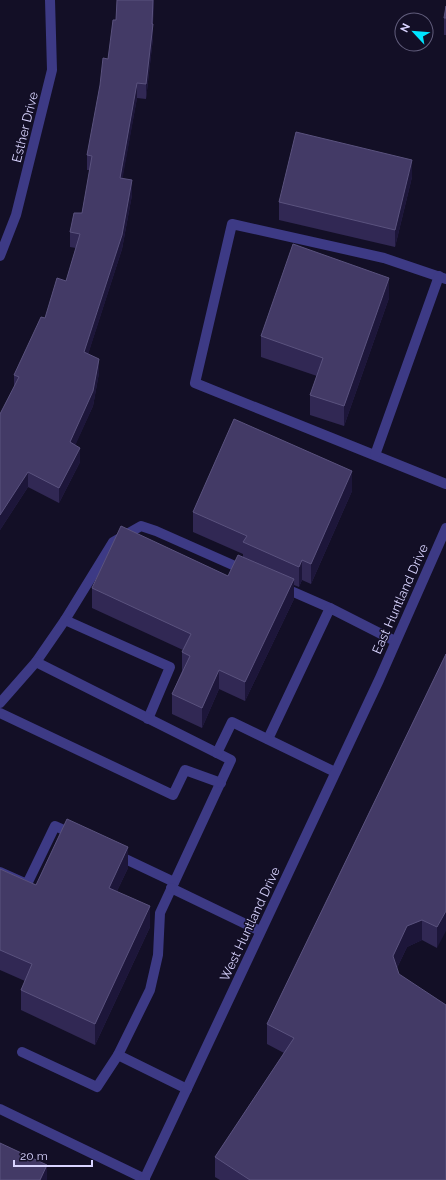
<svg xmlns="http://www.w3.org/2000/svg" width="446" height="1180" font-family="Raleway,sans-serif">
<style>
.lines{fill:none;stroke-linecap:round;stroke-linejoin:round}
.service{stroke:#3d3a85;stroke-width:10}
.minor{stroke:#3d3a85;stroke-width:10}
.tertiary{stroke:#3d3a85;stroke-width:10}
.wall{fill:#312854}
.shaded-wall{fill:#1d163a}
.building{fill:#433a66;stroke:#5a527e}
.labels{text-anchor:middle;dominant-baseline:central;stroke-width:3;stroke-linejoin:round;paint-order:stroke}
.street-label{font-size:13px;fill:#d9d4ff;stroke:#130f26}
</style>
<rect width="100%" height="100%" fill="#130f26"/>
<g class="lines">
<g class="service">
<polyline points="446,279 384,258 232,224 195,383 446,484"/>
<polyline points="375,455 439,276"/>
<polyline points="282,587 330,608"/>
<polyline points="65,620 113,542 141,526 156,531 244,570"/>
<polyline points="36,662 65,620 170,667 148,719"/>
<polyline points="0,703 36,662 231,760 160,913 158,955 150,990 118,1055 97,1087 22,1052"/>
<polyline points="0,713 173,795 185,770 221,783"/>
<polyline points="268,739 330,608 395,641"/>
<polyline points="217,753 232,722 335,772"/>
<polyline points="117,855 174,882"/>
<polyline points="0,872 27,884 55,826 73,834"/>
<polyline points="171,888 260,931"/>
<polyline points="118,1055 187,1089"/>
</g>
<g class="minor">
<polyline points="0,256 16,215 52,70 50,0"/>
<polyline points="0,1109 145,1179"/>
</g>
<polyline class="tertiary" points="144,1180 379,680 446,528"/>
</g>
<g class="wall">
<polygon points="117,0 154,0 153,24 153,38 146,99 137,98 122,179 132,195 122,249 88,354 99,373 93,406 75,445 80,462 59,503 28,487 0,530 0,414 14,387 14,375 45,318 66,281 76,248 70,247 70,232 82,213 90,170 87,170 87,155 108,59 116,20"/>
<polygon points="446,6 446,35 444,35 444,18"/>
<polygon points="412,177 395,247 279,220 279,202"/>
<polygon points="389,298 344,426 310,415 310,395 317,376 261,357 261,336"/>
<polygon points="352,491 311,584 302,580 299,587 294,585 294,599 245,701 219,689 202,728 172,714 172,694 182,671 182,652 183,650 92,608 92,588 228,576 243,557 243,554 193,532 193,512"/>
<polygon points="446,654 437,948 422,940 407,947 397,968 446,1180 220,1180 215,1177 215,1157 284,1053 267,1044 267,1024"/>
<polygon points="128,868 117,891 150,927 95,1045 21,1010 21,990 25,981 0,970 0,869 36,885"/>
</g>
<g class="shaded-wall">
<polygon points="153,0 154,0 152,30 153,24 153,38 146,99 146,84 152,24"/>
<polygon points="137,83 137,98 120,193 120,178"/>
<polygon points="412,160 412,177 395,247 395,230"/>
<polygon points="132,180 132,195 122,249 84,367 84,352"/>
<polygon points="389,278 389,298 344,426 344,406"/>
<polygon points="99,359 99,373 93,406 70,457 70,442"/>
<polygon points="80,448 80,462 59,503 59,488"/>
<polygon points="352,471 352,491 311,584 311,564"/>
<polygon points="28,472 28,487 0,530 0,515"/>
<polygon points="302,560 302,580 299,587 299,567"/>
<polygon points="294,579 294,599 245,701 245,682"/>
<polygon points="219,670 219,689 202,728 202,708"/>
<polygon points="128,847 128,868 109,908 109,888"/>
<polygon points="150,906 150,927 95,1045 95,1024"/>
<polygon points="446,911 446,931 437,948 437,927"/>
<polygon points="422,920 422,940 407,947 393,976 393,956 407,926"/>
<polygon points="47,1165 47,1180 40,1180"/>
</g>
<g class="building">
<polygon points="117,0 153,0 152,24 153,24 146,84 137,83 120,178 132,180 122,235 84,352 99,359 93,391 70,442 80,448 59,488 28,472 0,515 0,414 19,377 14,375 41,317 45,318 57,278 66,281 80,234 70,232 74,213 82,213 92,156 87,155 100,85 103,58 108,59 113,20 116,20"/>
<polygon points="446,6 446,18 444,18"/>
<polygon points="296,132 412,160 395,230 279,202"/>
<polygon points="293,244 389,278 344,406 310,395 323,358 261,336"/>
<polygon points="234,419 352,471 311,564 302,560 299,567 243,542 247,536 193,512"/>
<polygon points="121,526 228,576 238,555 294,579 245,682 219,670 202,708 172,694 190,656 182,652 191,634 92,588"/>
<polygon points="446,654 446,911 437,927 422,920 407,926 393,956 399,974 446,1005 446,1180 250,1180 215,1157 294,1038 267,1024"/>
<polygon points="67,819 128,847 109,888 150,906 95,1024 21,990 32,964 0,950 0,869 36,885"/>
<polygon points="0,1143 47,1165 40,1180 0,1180"/>
</g>
<g class="labels">
<g class="street-label">
<text transform="translate(25 127) rotate(-76)">Esther Drive</text>
<text transform="translate(400 599) rotate(-66)">East Huntland Drive</text>
<text transform="translate(250 924) rotate(-65)">West Huntland Drive</text>
</g>
</g>
<g transform="translate(414 32) rotate(296)"><circle r="19" fill="#130f26" stroke="#625e7d"/>
<path d="M0-3L7 15L0 10L-7 15Z" fill="#00e5ff"/>
<text y="-6" font-size="11" font-weight="bold" text-anchor="middle" fill="#d9d4ff">N</text>
</g>
<path d="M14 1160v6h78v-6" fill="none" stroke="#d9d4ff" stroke-width="2"/>
<text x="20" y="1160" font-size="12" fill="#d9d4ff" stroke="#130f26" stroke-width="3" paint-order="stroke">20 m</text>
</svg>
